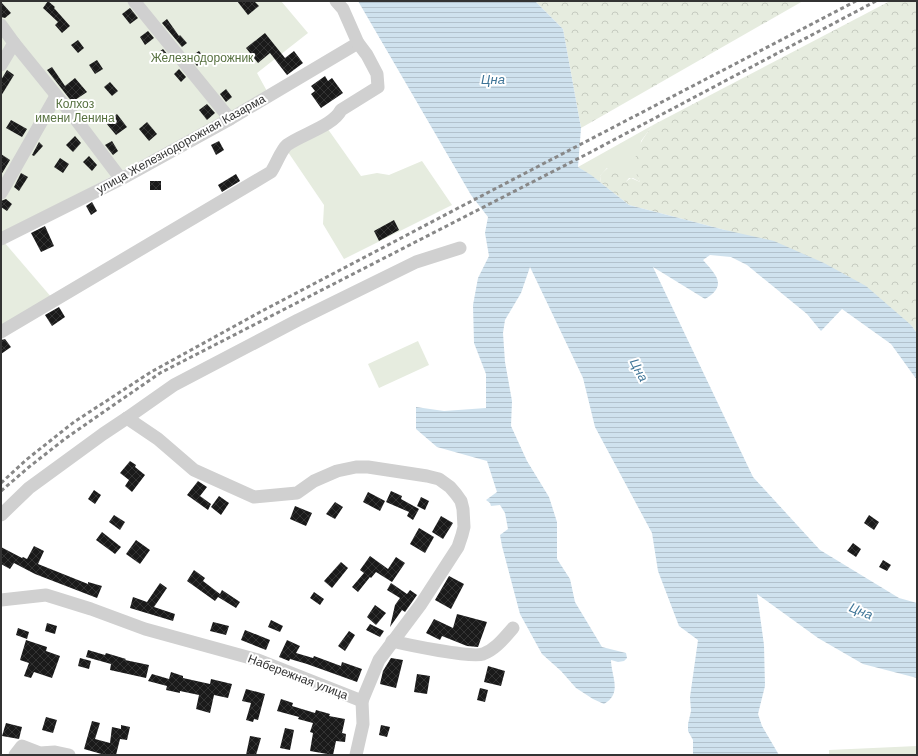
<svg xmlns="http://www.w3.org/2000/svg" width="918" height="756" font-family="'DM Sans',sans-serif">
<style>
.green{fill:#e6ecdf}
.forest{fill:url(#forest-crowns)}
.water{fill:url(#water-rules)}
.building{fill:url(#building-cross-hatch)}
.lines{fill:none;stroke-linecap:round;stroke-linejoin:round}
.minor{stroke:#d0d0d0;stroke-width:13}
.rail{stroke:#888;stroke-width:3;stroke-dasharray:4 3;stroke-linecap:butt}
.labels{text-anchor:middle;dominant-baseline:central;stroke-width:4;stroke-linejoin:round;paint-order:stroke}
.park-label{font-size:12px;fill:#56703f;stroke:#fff}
.street-label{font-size:12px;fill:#333;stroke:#fff}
.water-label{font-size:13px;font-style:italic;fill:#3f7597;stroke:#fff}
</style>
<defs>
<pattern id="forest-crowns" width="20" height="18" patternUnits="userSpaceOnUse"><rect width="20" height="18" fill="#e6ecdf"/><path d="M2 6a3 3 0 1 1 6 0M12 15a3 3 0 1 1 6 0" fill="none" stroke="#c6cbc0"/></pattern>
<pattern id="water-rules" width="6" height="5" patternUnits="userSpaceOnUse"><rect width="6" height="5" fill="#cfe2ee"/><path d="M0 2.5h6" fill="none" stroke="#b2c2cd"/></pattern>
<pattern id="building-cross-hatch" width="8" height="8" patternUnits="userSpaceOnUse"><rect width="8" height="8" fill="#1a1a1a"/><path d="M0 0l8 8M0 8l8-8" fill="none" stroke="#333"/></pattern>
</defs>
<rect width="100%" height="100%" fill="#fff"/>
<g class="green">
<polygon points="1,1 281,1 308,33 257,73 268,93 1,235"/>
<polygon points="325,125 361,176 377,173 389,175 422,161 452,205 344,259 323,224 324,205 288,152"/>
<polygon points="653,125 641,141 637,174 640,182 633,178 629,178 624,184 619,181 607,168 600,176 601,183 578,167"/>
<polygon points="4,242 52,298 1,329 1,244"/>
<polygon points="418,341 429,365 379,388 368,364"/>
<polygon points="917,746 917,755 829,755 829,750"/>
</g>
<g class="forest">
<polygon points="535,1 803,1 581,128 563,29"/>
<path d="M890,1h27v332l-6,-8 -186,-95 -96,-25 -28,-22 -1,-7c2,-3 5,-6 8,-8 8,-3 13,7 12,13l4,2 7,-5 9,4c-2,-5 -5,-10 -5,-16 -1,-16 9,-29 18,-41z"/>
</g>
<path class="water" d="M358,1h177l28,28 18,99 -3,39 13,8 38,30 96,25 49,11 50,22 42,23 45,39 6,8v47l-26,-36 -49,-35 -21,22 -14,-17 -60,-49 -16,-8 -21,-2 -7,5c13,15 25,25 2,39l-52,-32 100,210 67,73 79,48 18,5v75l-54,-14 -45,-26 -61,-44 7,51 1,41 -7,28 4,12 17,29h-86v-15l-5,-9v-7l3,-13 -1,-14 8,-57 -19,-14 -21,-55 -6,-38 -57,-106 -12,-49 -53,-111 -9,26 -16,27 -2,13 2,29 7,39 -1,25 16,35 22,36 8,25v37l13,20 5,23 27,45 24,6 1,5 -3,3 -6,1 -7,-2c0,16 12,33 -7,44l-11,-5 -17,-11 -15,-17 -19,-17 -22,-40 -18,-68 -2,-11 8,-6 -3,-16 -5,-8 -9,1 -1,-3 -4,-3 11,-8 -10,-31 -50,-14 -21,-18v-22l28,4 42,-3v-34l-12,-31 -1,-38 5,-27 11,-22 -4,-23 3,-16 -17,-22z"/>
<g class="building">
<polygon points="48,1 55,7 54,8 70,26 62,33 55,25 58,22 43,8"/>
<polygon points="237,1 254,1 259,6 248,15"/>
<polygon points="1,2 11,13 5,18 1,17"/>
<polygon points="130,8 138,18 130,24 122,14"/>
<polygon points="167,19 179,36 180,35 187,43 182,47 162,23"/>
<polygon points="148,31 154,38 145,45 140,37"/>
<polygon points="265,33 285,58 294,51 303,63 287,75 270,53 258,63 246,48"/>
<polygon points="78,40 84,48 78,53 71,45"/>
<polygon points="163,49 168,55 160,62 155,55"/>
<polygon points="199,51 205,59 197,66 190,57"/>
<polygon points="97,60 103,69 95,74 89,65"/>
<polygon points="52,67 65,86 75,78 87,92 72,102 47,70"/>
<polygon points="179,69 186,77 181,82 174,74"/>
<polygon points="7,70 14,75 1,96 1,80"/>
<polygon points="325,76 328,81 332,78 343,93 321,108 311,94 315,91 311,86"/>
<polygon points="110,82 118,91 112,96 104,87"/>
<polygon points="226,89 232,97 226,102 220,94"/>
<polygon points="207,104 215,113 207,120 199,110"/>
<polygon points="117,114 127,127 116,135 106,123"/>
<polygon points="11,120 27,129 22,137 6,128"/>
<polygon points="147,122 157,134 149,141 139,129"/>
<polygon points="75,136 81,143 73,152 66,145"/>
<polygon points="112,141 118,151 113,155 105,145"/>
<polygon points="219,141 224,150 216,155 211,145"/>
<polygon points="39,142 43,146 34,156 32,155"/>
<polygon points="1,154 10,160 1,175"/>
<polygon points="89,156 97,165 92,171 83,162"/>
<polygon points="60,158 69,164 63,173 54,167"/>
<polygon points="21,173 28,177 19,191 14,187"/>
<polygon points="236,174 240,181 222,192 218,185"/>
<rect x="150" y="181" width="11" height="9"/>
<polygon points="6,199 12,204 7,211 1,207 1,201"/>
<polygon points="92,202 97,211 91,215 86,206"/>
<polygon points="394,220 399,230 379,241 374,231"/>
<polygon points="45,226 54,246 41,252 31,233"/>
<polygon points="59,307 65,317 52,326 45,315"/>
<polygon points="5,339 11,347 1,354 1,340"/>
<polygon points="130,461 136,465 135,467 145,475 132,492 125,486 129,480 120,473"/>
<polygon points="198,481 207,487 200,496 211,504 208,510 187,495"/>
<polygon points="94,490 101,495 95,504 88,499"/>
<polygon points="391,491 402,496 401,499 419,509 413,520 407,516 409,512 386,502"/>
<polygon points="368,492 385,501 380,511 363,502"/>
<polygon points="219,496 229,503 221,515 211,507"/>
<polygon points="421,497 429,501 425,510 417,506"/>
<polygon points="335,502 343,507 335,519 326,514"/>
<polygon points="295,506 312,513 306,526 290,519"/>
<polygon points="114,515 125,522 120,530 109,522"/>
<polygon points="869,515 879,522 874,530 864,523"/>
<polygon points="441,516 453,523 443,539 432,532"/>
<polygon points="419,528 434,537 425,553 410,544"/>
<polygon points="102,532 121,547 115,554 96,540"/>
<polygon points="136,540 150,550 140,564 126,554"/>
<polygon points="853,543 861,549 856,557 847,551"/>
<polygon points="34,546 44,551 38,564 88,584 88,582 102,586 97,598 35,574 14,563 10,569 1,564 1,547 22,558 23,557 27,559"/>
<polygon points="370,556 388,569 396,557 405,563 392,582 376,572 371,578 370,577 358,592 352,587 364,573 360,570"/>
<polygon points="883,560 891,565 887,571 879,567"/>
<polygon points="341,562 348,568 332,588 324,581"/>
<polygon points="194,570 205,578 203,581 220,594 222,590 240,602 236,608 218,597 215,601 187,581"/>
<polygon points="449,576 464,584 451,609 435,600"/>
<polygon points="160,583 167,588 154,607 175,614 173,621 130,608 133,597 147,602"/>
<polygon points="391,583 407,594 410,590 417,595 405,612 402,610 390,627 395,605 400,598 387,590"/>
<polygon points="314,592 324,599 320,605 310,598"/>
<polygon points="375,605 386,613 376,625 367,617"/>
<polygon points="457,614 487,622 478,647 467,646 442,636 440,640 426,633 434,619 453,628"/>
<polygon points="271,620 283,626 280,632 268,627"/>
<polygon points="213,622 229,626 226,635 210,631"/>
<polygon points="47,623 57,626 55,634 45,631"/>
<polygon points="370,624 384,631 380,637 366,630"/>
<polygon points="18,628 29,632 27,639 16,635"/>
<polygon points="245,630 270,640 266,650 241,640"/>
<polygon points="349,631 355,635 345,651 338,646"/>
<polygon points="26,640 47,647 46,651 60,656 52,678 34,672 31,678 24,676 29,663 20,660"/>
<polygon points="287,640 300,646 296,653 313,658 314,656 341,666 342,662 362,669 357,682 307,664 290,659 289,661 279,657"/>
<polygon points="88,650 105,655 106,653 126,659 125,660 149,665 146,678 110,670 111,664 86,657"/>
<polygon points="80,658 91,661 89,669 78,666"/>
<polygon points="391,658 403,660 396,688 380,684 383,671"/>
<polygon points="488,666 505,671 501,686 484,682"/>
<polygon points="171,672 183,676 183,678 210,684 211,679 232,684 228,698 214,695 210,713 196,709 199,695 180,691 180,693 166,690 167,686 148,681 152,674 169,679"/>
<polygon points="417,674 430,676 427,694 414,692"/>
<polygon points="480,688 488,690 485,702 477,700"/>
<polygon points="246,689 265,694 258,720 254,719 253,722 246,720 251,703 242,701"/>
<polygon points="281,699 293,703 292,706 315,713 316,710 330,714 329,716 345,719 342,733 346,734 345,742 336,741 333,755 310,751 313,733 310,732 313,723 298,719 299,717 277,711"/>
<polygon points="46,717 57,720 53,733 42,730"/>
<polygon points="92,721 100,723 95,739 110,743 112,727 121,729 121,725 130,727 127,740 120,739 116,755 105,755 84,749"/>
<polygon points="6,723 22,727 19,739 2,736"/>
<polygon points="381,725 390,727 387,737 379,735"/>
<polygon points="285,728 294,730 290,750 280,748"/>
<polygon points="250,736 261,738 256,755 246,755"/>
</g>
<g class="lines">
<g class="minor">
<polyline points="134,1 230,119"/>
<polyline points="1,25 14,43 1,65"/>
<polyline points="14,43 74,117 121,179"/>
<polyline points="1,193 56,96"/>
<polyline points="1,239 121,179 230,119 358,43"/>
<path d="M1,332l270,-160c5,-7 10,-22 16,-27 15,-11 46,-19 54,-35l37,-23 -1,-13 -10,-19 -9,-12 -15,-34 -7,-8"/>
<polyline points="1,515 29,488 103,434 127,418 174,385 298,320 416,262 460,248"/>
<polyline points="1,600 46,595 91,609 145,629 258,660 362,701 379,660 421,604 458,547 462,535 464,527 463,509 461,501 456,494 450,487 439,479 427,476 368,467 356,467 337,471 314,481 297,493 254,497 194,470 158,439 127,418"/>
<path d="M392,641c16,4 79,17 91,13 13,-5 21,-16 30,-26"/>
<polyline points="15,755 22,746 40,753 55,752 69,755"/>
<polyline points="356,755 363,724 362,701"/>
</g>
<g class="rail">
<polyline points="1,483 26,460 74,422 151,372 262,311 464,205 856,1"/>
<polyline points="1,491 29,467 66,438 160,373 589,153 876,1"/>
</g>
</g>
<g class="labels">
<g class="park-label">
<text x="202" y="58">Железнодорожник</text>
<text x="75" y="104">Колхоз<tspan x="75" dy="14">имени Ленина</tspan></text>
</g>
<g class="street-label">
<text transform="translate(181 144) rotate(-29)">улица Железнодорожная Казарма</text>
<text transform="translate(298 677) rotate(21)">Набережная улица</text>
</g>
<g class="water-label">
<text x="493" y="79">Цна</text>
<text transform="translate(639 370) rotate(62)">Цна</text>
<text transform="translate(861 611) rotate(22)">Цна</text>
</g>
</g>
<rect width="918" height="756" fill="none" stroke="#333333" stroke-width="4"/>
</svg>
